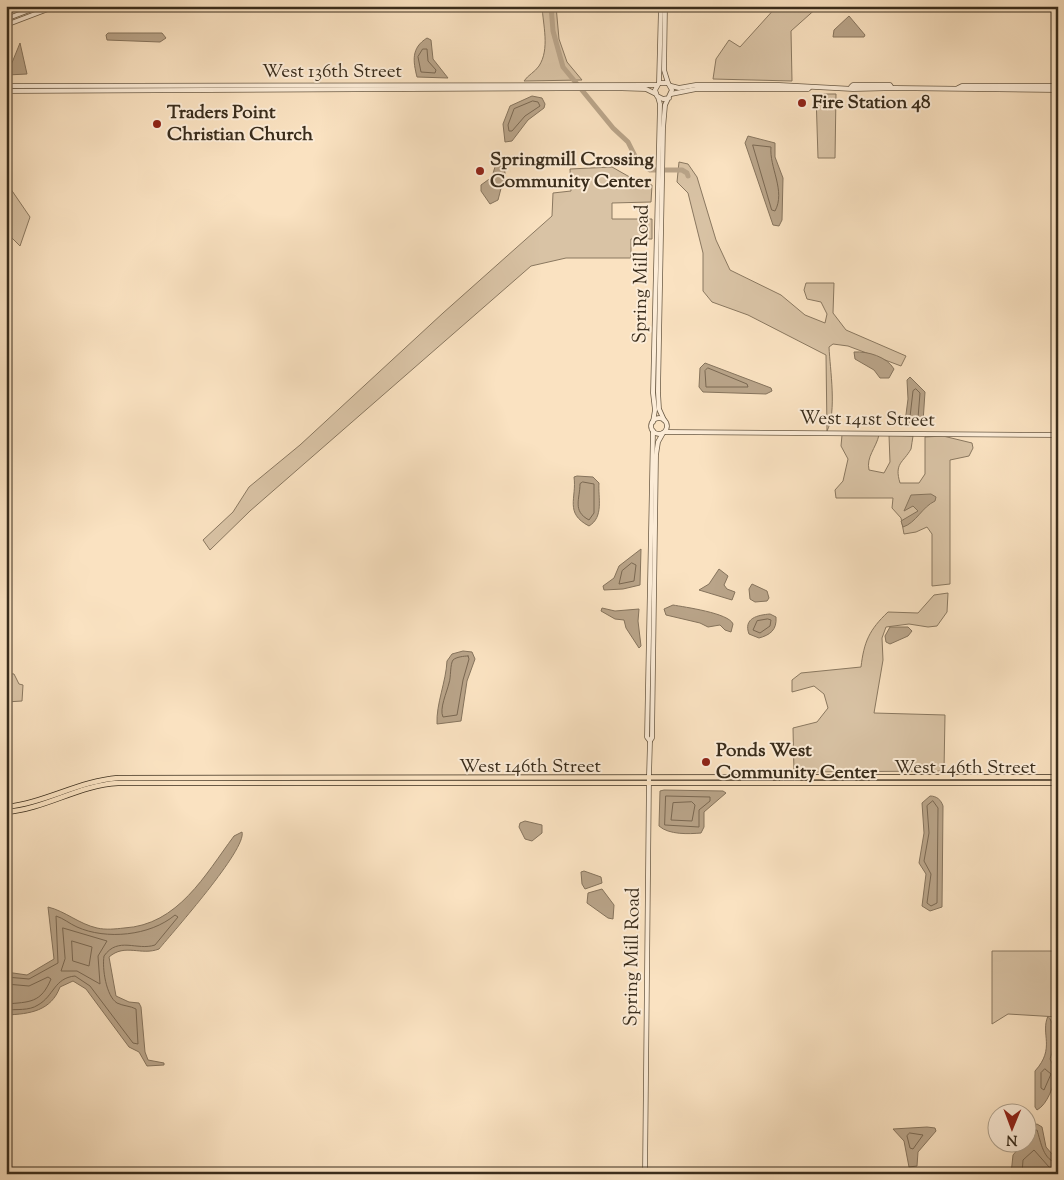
<svg xmlns="http://www.w3.org/2000/svg" width="1064" height="1180" font-family="'Sorts Mill Goudy',serif">
<style>
.green{fill:#d9c3a5;stroke:#8a7860}
.water{fill:#b9a489;stroke:#86745d}
.lines{fill:none;stroke-linecap:round;stroke-linejoin:round}
.shore{stroke:#7a6852;stroke-width:1}
.river{stroke:#b9a489;stroke-width:5}
.minor-casing{stroke:#6a5a45;stroke-width:5.5}
.major-casing{stroke:#3a2d1c;stroke-width:6}
.minor{stroke:#fcecd7;stroke-width:4}
.major{stroke:#fae2c1;stroke-width:4.5}
.poi-dot{fill:#8f2418;stroke:#fcecd7;stroke-width:2}
.labels{text-anchor:middle;dominant-baseline:central;stroke-width:4;stroke-linejoin:round;paint-order:stroke}
.street-label{font-size:19px;fill:#3a2d1c;stroke:#fcecd7}
.poi-label{font-size:19px;font-weight:bold;fill:#3a2d1c;stroke:#fcecd7;text-anchor:start}
</style>
<rect width="100%" height="100%" fill="#fae2c1"/>
<filter id="stains"><feTurbulence type="fractalNoise" baseFrequency=".004" numOctaves="4"/><feColorMatrix values="0 0 0 0 .2 0 0 0 0 .09 0 0 0 0 .02 0 0 0 .5 -.17"/></filter>
<radialGradient id="worn" r=".72"><stop offset=".6" stop-color="#630" stop-opacity="0"/><stop offset="1" stop-color="#630" stop-opacity=".3"/></radialGradient>
<g class="green">
<path d="M542,6h14l3,33 8,23 15,18 -58,1c4,-6 11,-9 15,-15 11,-17 4,-41 3,-60z"/>
<polygon points="777,6 819,6 791,31 792,81 713,79 716,59 729,40 740,47"/>
<polygon points="816,94 836,94 835,158 818,158"/>
<path d="M679,162l9,2 9,13 19,63 14,30 51,25 24,20 20,8 2,-9 -6,-12 -14,-3 -3,-9 2,-7h28l-1,30 13,17 60,26 -5,10 -53,-20 -15,-2 -4,3c1,22 8,65 -2,84l-1,-76 -78,-40 -36,-13 -9,-11v-38l-15,-60 -11,-11z"/>
<polygon points="612,167 642,184 652,185 651,202 612,203 612,219 652,219 652,239 631,239 631,258 566,258 531,266 250,511 210,550 203,540 233,512 249,487 300,445 443,313 552,216 553,193 571,191 570,169"/>
<polygon points="6,182 30,217 20,246 6,232"/>
<path d="M842,435h37c-3,13 -13,22 -10,35l15,3 6,-11 -1,-27 24,1c-1,4 -1,9 -2,13 -8,14 -17,14 -11,34h19l6,-9v-37l18,-1 29,7 1,5 -4,8 -19,4v124l-18,2v-52l-5,-7 -11,5 -12,2 -3,-16 -9,-10 1,-10h-57l-1,-8 8,-9 5,-22 -7,-13z"/>
<path d="M948,593l-1,19 -10,14 -9,1 -19,-3 -23,3 -4,11 1,22 -9,53 71,2 -1,56 -150,1 -1,-44 24,-6 11,-14 -4,-14 -10,-8 -22,6v-12l9,-7 60,-6c3,-25 8,-37 27,-55l30,1 16,-18z"/>
<polygon points="6,673 14,674 19,684 23,685 22,701 6,702"/>
<polygon points="992,951 1058,951 1058,1017 1008,1014 992,1024"/>
</g>
<g class="water">
<polygon points="849,16 865,35 864,37 833,37 834,30"/>
<polygon points="108,33 162,33 166,38 160,42 107,40 106,35"/>
<path d="M427,38l4,2 2,19 15,19 -31,-1c-4,-16 -6,-29 10,-39z"/>
<polygon points="20,43 27,74 7,75"/>
<polygon points="532,96 542,98 545,104 544,108 528,120 512,141 505,142 503,124 510,106"/>
<polygon points="748,136 775,143 775,157 783,178 782,220 779,226 773,225 745,143"/>
<polygon points="503,158 505,173 498,200 490,204 481,191 481,185 492,177 497,160"/>
<path d="M854,352c14,-1 33,5 40,17l-5,9h-9l-6,-8 -19,-11z"/>
<polygon points="705,363 771,388 772,391 766,394 703,392 699,387 700,368"/>
<polygon points="910,377 925,392 923,422 920,425 905,422 908,399 907,380"/>
<path d="M577,476l16,1 6,6c-1,15 5,34 -10,43 -25,-13 -12,-28 -15,-49z"/>
<path d="M931,494l5,3 -1,4c-13,6 -19,22 -32,26l-2,-6 17,-10 -5,-5 -9,5 7,-16z"/>
<polygon points="641,549 640,585 623,589 604,590 603,586 614,578 619,566"/>
<polygon points="719,569 728,576 724,585 727,589 735,592 732,600 699,590 709,584"/>
<polygon points="752,584 767,591 769,598 767,601 755,602 750,599 749,589"/>
<path d="M673,605c11,2 56,8 60,19l-2,8 -6,-2 -5,-5 -12,2 -8,-4 -34,-8 -2,-6z"/>
<polygon points="602,608 615,611 639,609 638,621 641,646 639,648 626,628 624,620 615,619 601,611"/>
<path d="M770,614l6,3c1,13 -6,18 -17,21l-10,-4c-6,-16 9,-19 21,-20z"/>
<polygon points="890,627 908,627 912,631 908,636 890,644 886,642 885,636"/>
<path d="M463,651l9,1 3,7 -8,22 -6,40 -24,3c-1,-20 9,-42 10,-63l5,-7z"/>
<path d="M664,790l59,1 3,2 -22,19v15l-3,6c-12,1 -32,2 -42,-7l1,-35z"/>
<path d="M930,796c7,0 11,4 13,10l-1,101 -12,4 -8,-5 4,-32 -7,-11 5,-30 -2,-30z"/>
<polygon points="525,821 542,825 542,833 532,841 525,839 519,827 520,823"/>
<path d="M242,832c5,17 -69,100 -83,117 -18,7 -34,-6 -50,8l7,39 13,6 10,1 2,4 4,45 3,8 16,3v2l-17,1 -8,-14 -10,-5 -43,-58 -13,-8 -13,6c-9,24 -30,27 -54,28v-43l21,3 27,-16 -6,-52c17,4 31,17 49,21 9,2 18,1 27,0 54,-3 81,-53 110,-92z"/>
<polygon points="584,871 601,877 602,883 585,889 582,884 581,872"/>
<polygon points="602,889 614,905 613,919 608,918 587,903 588,893"/>
<path d="M1048,1016c11,15 7,27 2,43l7,14c-4,13 -9,31 -20,37l-2,-3v-36c21,-23 5,-37 13,-55z"/>
<polygon points="1037,1124 1042,1127 1046,1147 1058,1161 1058,1174 1011,1174 1013,1155 1023,1143 1026,1142 1027,1127"/>
<polygon points="927,1127 935,1128 936,1131 918,1152 917,1166 909,1167 904,1141 893,1129"/>
</g>
<g class="lines">
<g class="shore">
<polygon points="423,49 427,49 428,61 436,70 435,73 421,72 418,57"/>
<polygon points="533,101 538,102 540,106 525,116 512,131 509,131 508,125 514,109"/>
<path d="M753,145l18,2c-2,20 15,44 4,64l-3,-1z"/>
<polygon points="708,368 747,384 748,387 706,387 705,371"/>
<polygon points="916,389 920,393 918,418 916,420 910,417 913,391"/>
<path d="M583,482l11,2v29l-5,7c-17,-9 -9,-21 -9,-36z"/>
<polygon points="632,563 636,565 634,581 619,584 622,571"/>
<polygon points="768,619 771,620 770,626 760,633 753,630 757,621"/>
<path d="M468,656l1,3 -6,21 -6,35 -14,2c-4,-8 4,-25 6,-34 2,-5 1,-19 4,-23 3,-3 11,-4 15,-4z"/>
<polygon points="666,796 710,797 710,801 699,810 699,827 665,825"/>
<polygon points="933,801 938,808 937,903 931,906 927,903 931,874 924,861 929,833 927,806"/>
<polygon points="692,802 695,805 692,821 671,820 673,803"/>
<polygon points="63,928 107,941 98,956 100,984 77,971 61,971 65,959"/>
<polygon points="72,941 92,947 89,966 73,961"/>
<path d="M6,977l23,2 29,-16 -2,-47c7,2 14,8 21,11 29,13 73,9 98,-12l3,2 -23,28c-18,6 -37,-9 -51,11 -2,12 2,40 13,47 6,3 14,3 19,6l2,35 -5,-1 -43,-57 -15,-10c-21,2 -21,20 -37,29 -9,6 -22,4 -32,5"/>
<path d="M6,984l23,2 19,-9 3,2c-10,24 -21,23 -45,25"/>
<polygon points="1045,1069 1051,1074 1044,1090 1041,1088 1041,1073"/>
<path d="M1026,1131l11,-1c4,12 6,31 21,33"/>
<polygon points="910,1133 923,1135 913,1149 910,1148 907,1136"/>
<polyline points="1022,1174 1023,1160 1034,1150 1049,1167 1058,1170"/>
</g>
<polyline class="river" points="551,6 553,31 563,67 613,128 628,142 637,160 650,170 682,170 687,173 688,176"/>
<g class="minor-casing">
<g id="minor">
<polyline points="665,6 664,70 668,83"/>
<polyline points="6,19 40,6"/>
<polyline points="6,25 56,6"/>
<polyline points="659,83 661,6"/>
<polyline points="6,86 657,85"/>
<polyline points="671,86 679,88 696,85 779,85 853,89 895,88 1058,90"/>
<polyline points="851,87 853,85 890,85 892,88"/>
<polyline points="958,88 962,86 1058,86"/>
<polyline points="6,91 614,88 646,89 656,94"/>
<polyline points="671,94 696,89 808,89 810,87"/>
<circle cx="659" cy="426" r="8"/>
<polyline points="664,420 659,409 658,392 663,128 665,105 672,90 668,83 659,83 655,90 657,96 663,99 669,98"/>
<polyline points="653,422 655,410 653,393 660,104 658,97"/>
<polyline points="665,432 1058,435"/>
<polyline points="650,741 647,737 653,431"/>
<polyline points="645,1174 649,776 650,741 652,738 656,455 658,442 663,433"/>
</g>
</g>
<g class="major-casing">
<g id="major">
<path d="M6,807c39,-4 73,-26 112,-29l940,-1"/>
<path d="M6,812c39,-3 73,-27 112,-29h940"/>
</g>
</g>
<use href="#minor" class="minor"/>
<use href="#major" class="major"/>
</g>
<g class="poi-dot">
<circle cx="802" cy="103" r="5"/>
<circle cx="157" cy="124" r="5"/>
<circle cx="480" cy="171" r="5"/>
<circle cx="706" cy="762" r="5"/>
</g>
<g class="labels">
<g class="street-label">
<text x="332" y="72">West 136th Street</text>
<text transform="translate(642 274) rotate(-89)">Spring Mill Road</text>
<text transform="translate(867 420) rotate(1)">West 141st Street</text>
<text x="530" y="767">West 146th Street</text>
<text x="965" y="768">West 146th Street</text>
<text transform="translate(633 957) rotate(-89)">Spring Mill Road</text>
</g>
<g class="poi-label">
<text x="812" y="103">Fire Station 48</text>
<text x="167" y="113">Traders Point<tspan x="167" dy="22">Christian Church</tspan></text>
<text x="490" y="160">Springmill Crossing<tspan x="490" dy="22">Community Center</tspan></text>
<text x="716" y="751">Ponds West<tspan x="716" dy="22">Community Center</tspan></text>
</g>
</g>
<rect width="1064" height="1180" fill="none" stroke="#fae2c1" stroke-width="25"/>
<rect x="8" y="8" width="1049" height="1165" fill="none" stroke="#3a2d1c" stroke-width="2.5"/>
<rect x="12" y="12" width="1039" height="1155" fill="none" stroke="#3a2d1c"/>
<g transform="translate(1012 1128) rotate(181)"><circle r="24" fill="#fcecd7" stroke="#aea08c"/>
<path d="M0-4L9 19L0 12L-9 19Z" fill="#8f2418"/>
<text y="-8" font-size="14" font-weight="bold" text-anchor="middle" fill="#3a2d1c">N</text>
</g>
<rect width="100%" height="100%" filter="url(#stains)"/>
<rect width="100%" height="100%" fill="url(#worn)"/>
</svg>
